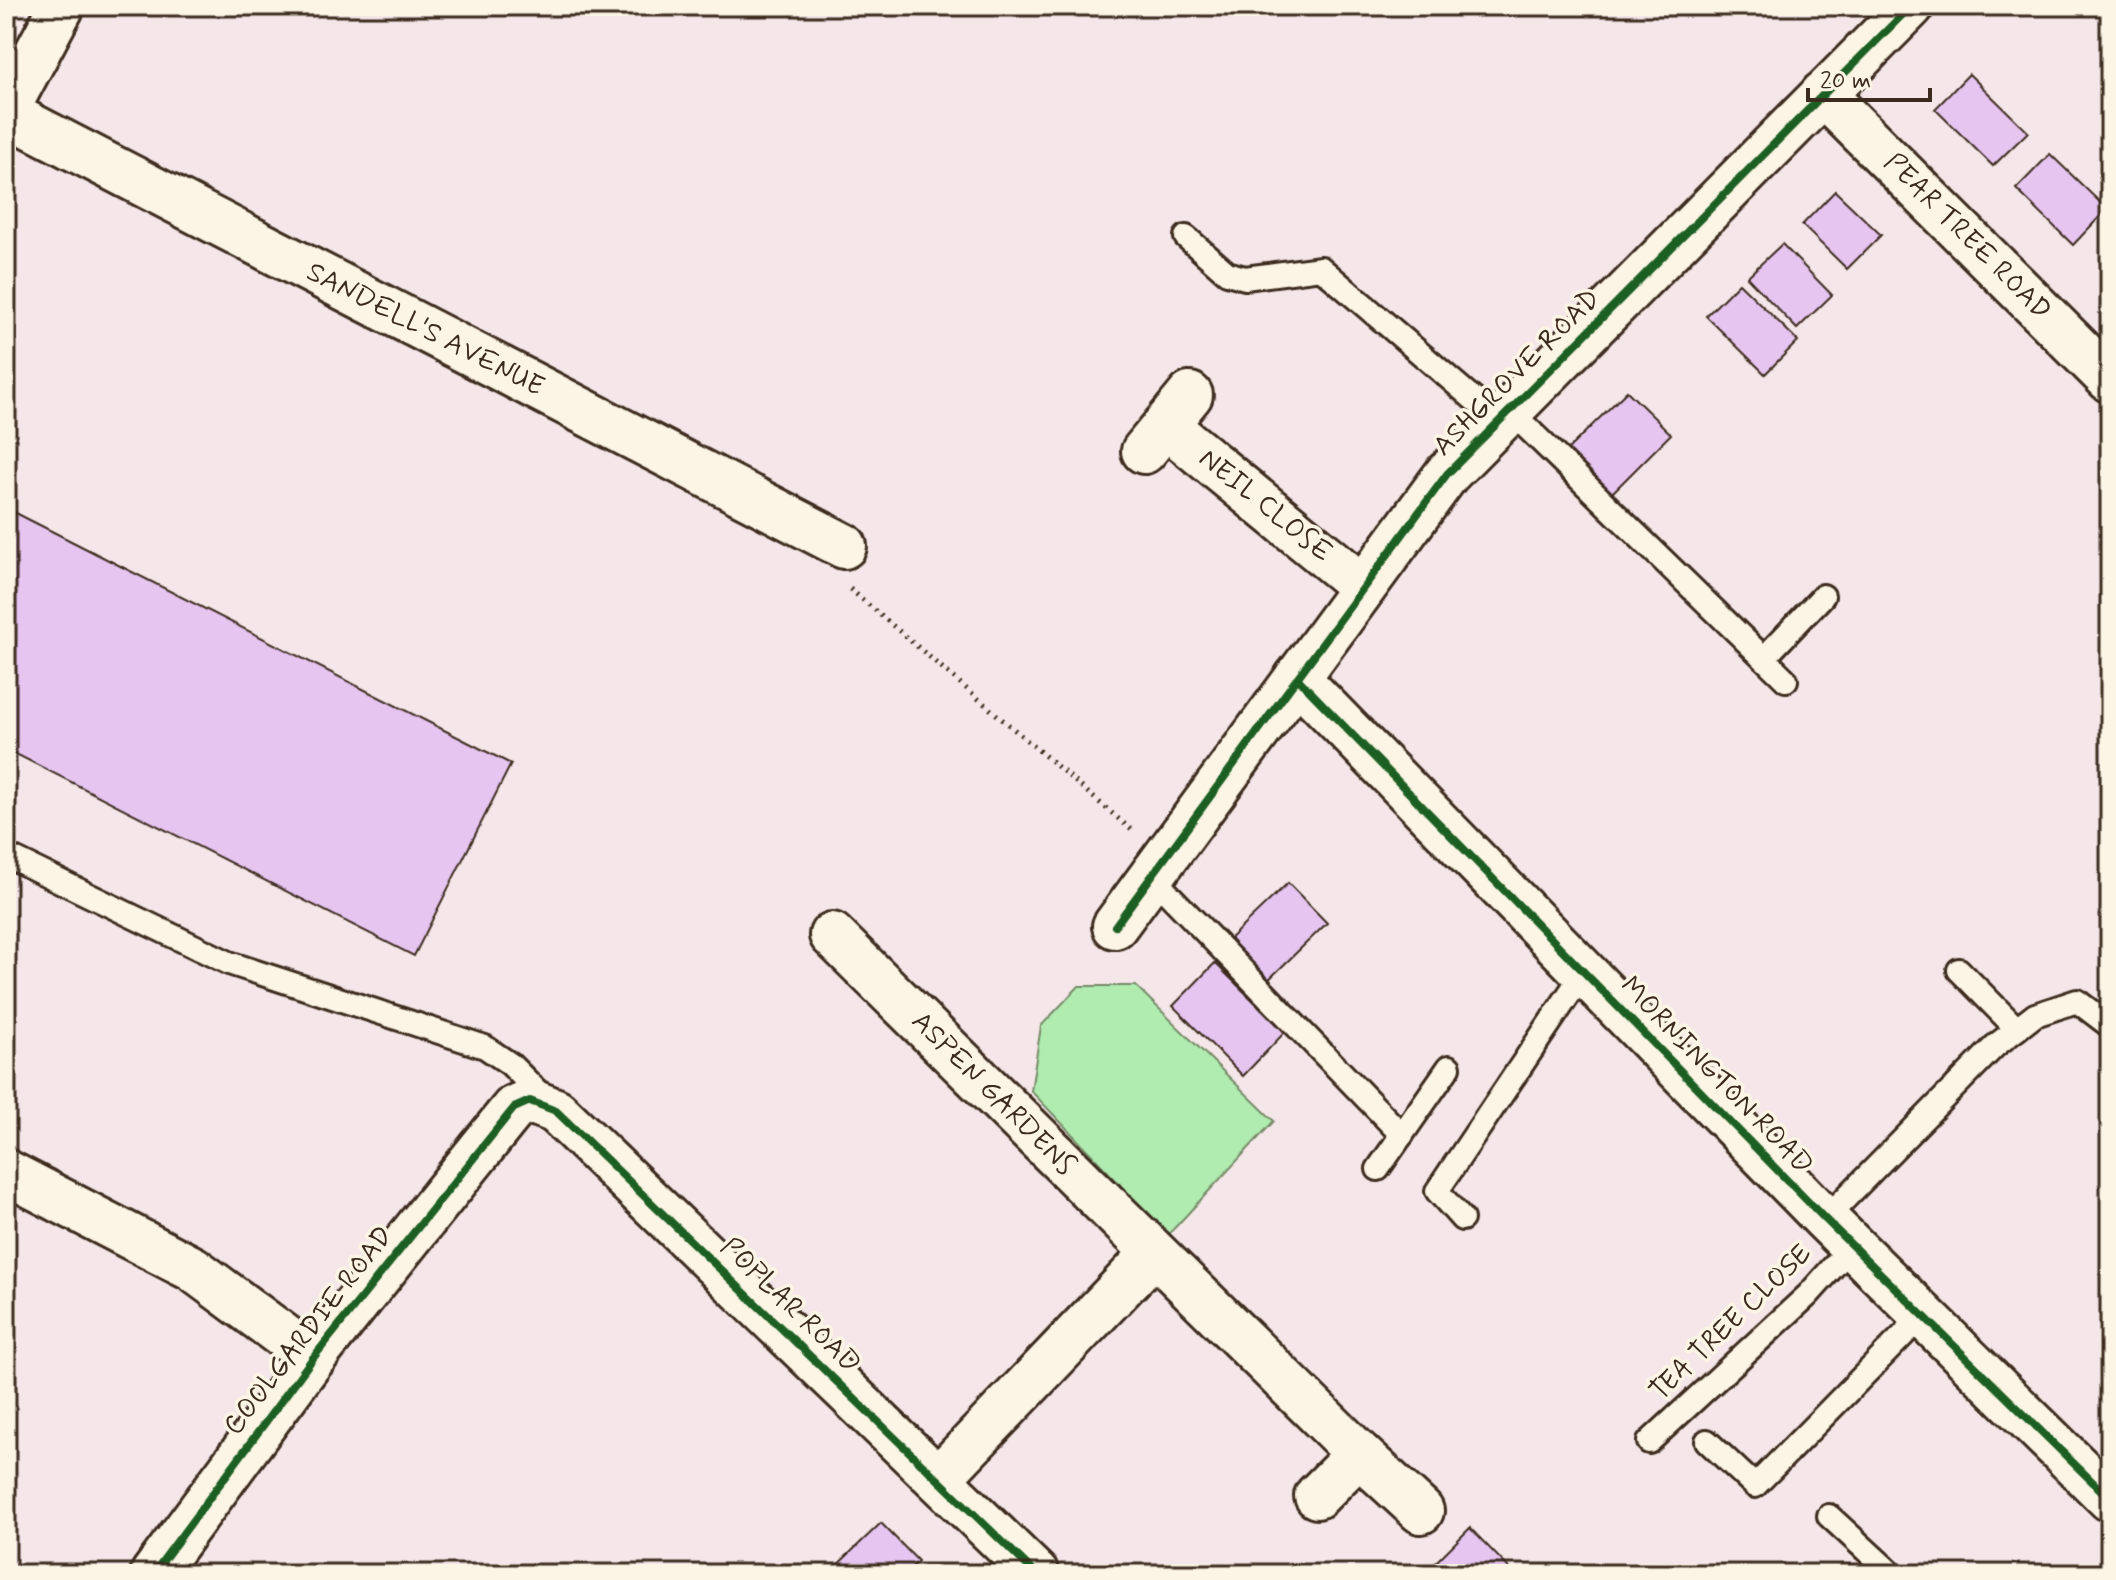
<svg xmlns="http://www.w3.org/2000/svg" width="2116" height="1580" font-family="Mynerve,sans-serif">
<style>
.green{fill:#b0ebb0;stroke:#768a67;stroke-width:2}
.building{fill:#e6c5f1;stroke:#3b2a1e;stroke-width:2}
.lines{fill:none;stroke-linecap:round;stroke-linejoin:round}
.service-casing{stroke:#3b2a1e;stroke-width:28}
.minor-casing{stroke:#3b2a1e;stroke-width:50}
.path{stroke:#3b2a1e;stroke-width:5;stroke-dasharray:2 6;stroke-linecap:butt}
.service{stroke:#fcf5e5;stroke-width:22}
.minor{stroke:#fcf5e5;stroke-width:44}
.cycleway-casing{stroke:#fcf5e5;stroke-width:13}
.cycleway{stroke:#1b5e20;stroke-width:8}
.labels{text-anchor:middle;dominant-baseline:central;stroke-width:7;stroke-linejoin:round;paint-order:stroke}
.street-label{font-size:28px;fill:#3b2a1e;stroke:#fcf5e5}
</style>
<rect width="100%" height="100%" fill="#f5e7e9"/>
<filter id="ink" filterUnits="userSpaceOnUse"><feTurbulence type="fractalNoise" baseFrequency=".0125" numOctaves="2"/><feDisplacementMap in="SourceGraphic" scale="16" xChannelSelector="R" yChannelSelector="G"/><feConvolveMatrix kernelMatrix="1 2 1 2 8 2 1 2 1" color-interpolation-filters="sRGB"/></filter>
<g filter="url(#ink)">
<polygon class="green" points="1079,986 1136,986 1274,1121 1168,1235 1031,1091 1041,1026"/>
<g class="building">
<polygon points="1969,74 2028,132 1993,166 1935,109"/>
<polygon points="2050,154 2107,209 2073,245 2016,189"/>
<polygon points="1835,191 1881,235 1847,269 1802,225"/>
<polygon points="1782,244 1832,295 1797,329 1747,277"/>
<polygon points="1739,283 1798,341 1765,374 1706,316"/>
<polygon points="1627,391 1671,434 1607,498 1563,454"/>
<polygon points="6,508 511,764 414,956 6,749"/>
<polygon points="1288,883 1327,923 1264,984 1225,943"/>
<polygon points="1215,963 1285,1032 1243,1076 1173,1006"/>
<polygon points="881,1523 918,1561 905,1574 832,1574 830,1572"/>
<polygon points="1470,1528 1511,1570 1508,1574 1424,1574"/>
</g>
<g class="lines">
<g class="service-casing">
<g id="service">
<polyline points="1186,237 1227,273 1245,278 1321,268 1499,421"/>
<polyline points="1510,411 1786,680"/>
<polyline points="1764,658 1823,596"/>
<polyline points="6,855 229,963 485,1047 510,1064 546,1100"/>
<polyline points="1153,878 1402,1135"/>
<polyline points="1959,970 2017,1029"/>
<polyline points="1378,1169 1449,1067"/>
<polyline points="1462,1219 1437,1191 1584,972"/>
<polyline points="1825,1219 1995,1046 2035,1015 2077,1001 2110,1026"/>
<polyline points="1707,1441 1755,1486 1923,1315"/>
<polyline points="1649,1442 1808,1295 1852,1246"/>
<polyline points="1829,1516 1892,1574"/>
</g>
</g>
<g class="minor-casing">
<g id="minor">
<polyline points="1823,94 2110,380"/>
<polyline points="6,111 62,6"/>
<polyline points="6,113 844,546"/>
<polyline points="1168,427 1362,586"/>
<polyline points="1144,451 1190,395"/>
<polyline points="1297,678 1825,1219 2110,1499"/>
<polyline points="1115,926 1447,474 1911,6"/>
<polyline points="832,935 1359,1454 1421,1511"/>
<polyline points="6,1172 193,1269 313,1358"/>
<polyline points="938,1479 1154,1253"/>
<polyline points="1317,1496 1359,1454"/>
<polyline points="153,1574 313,1358 505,1119 514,1108 530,1101 556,1111 1036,1574"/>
</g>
</g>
<polyline class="path" points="850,589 1134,832"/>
<use href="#service" class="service"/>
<use href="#minor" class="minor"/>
<g class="cycleway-casing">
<g id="cycleway">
<polyline points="1297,678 1825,1219 2110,1499"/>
<polyline points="1115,926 1447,474 1911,6"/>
<polyline points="153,1574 313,1358 505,1119 514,1108 530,1101 556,1111 1036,1574"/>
</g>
</g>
<use href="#cycleway" class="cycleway"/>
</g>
</g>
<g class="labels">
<g class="street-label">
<text transform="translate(1967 237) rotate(45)">PEAR TREE ROAD</text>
<text transform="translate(425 330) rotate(27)">SANDELL'S AVENUE</text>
<text transform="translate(1517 373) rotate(-45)">ASHGROVE ROAD</text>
<text transform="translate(1265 506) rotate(39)">NEIL CLOSE</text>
<text transform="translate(1716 1076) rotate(46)">MORNINGTON ROAD</text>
<text transform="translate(993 1094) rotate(45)">ASPEN GARDENS</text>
<text transform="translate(790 1306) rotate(44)">POPLAR ROAD</text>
<text transform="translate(1731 1323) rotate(-44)">TEA TREE CLOSE</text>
<text transform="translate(309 1331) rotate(-52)">COOLGARDIE ROAD</text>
</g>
</g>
<rect width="2116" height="1580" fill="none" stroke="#fcf5e5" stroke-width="32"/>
<rect x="16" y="16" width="2084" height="1548" fill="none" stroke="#3b2a1e" stroke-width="3" filter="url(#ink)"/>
<path d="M1808 88v12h122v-12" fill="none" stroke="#3b2a1e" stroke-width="4"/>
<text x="1820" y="88" font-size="24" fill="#3b2a1e" stroke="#fcf5e5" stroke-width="6" paint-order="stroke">20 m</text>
</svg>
